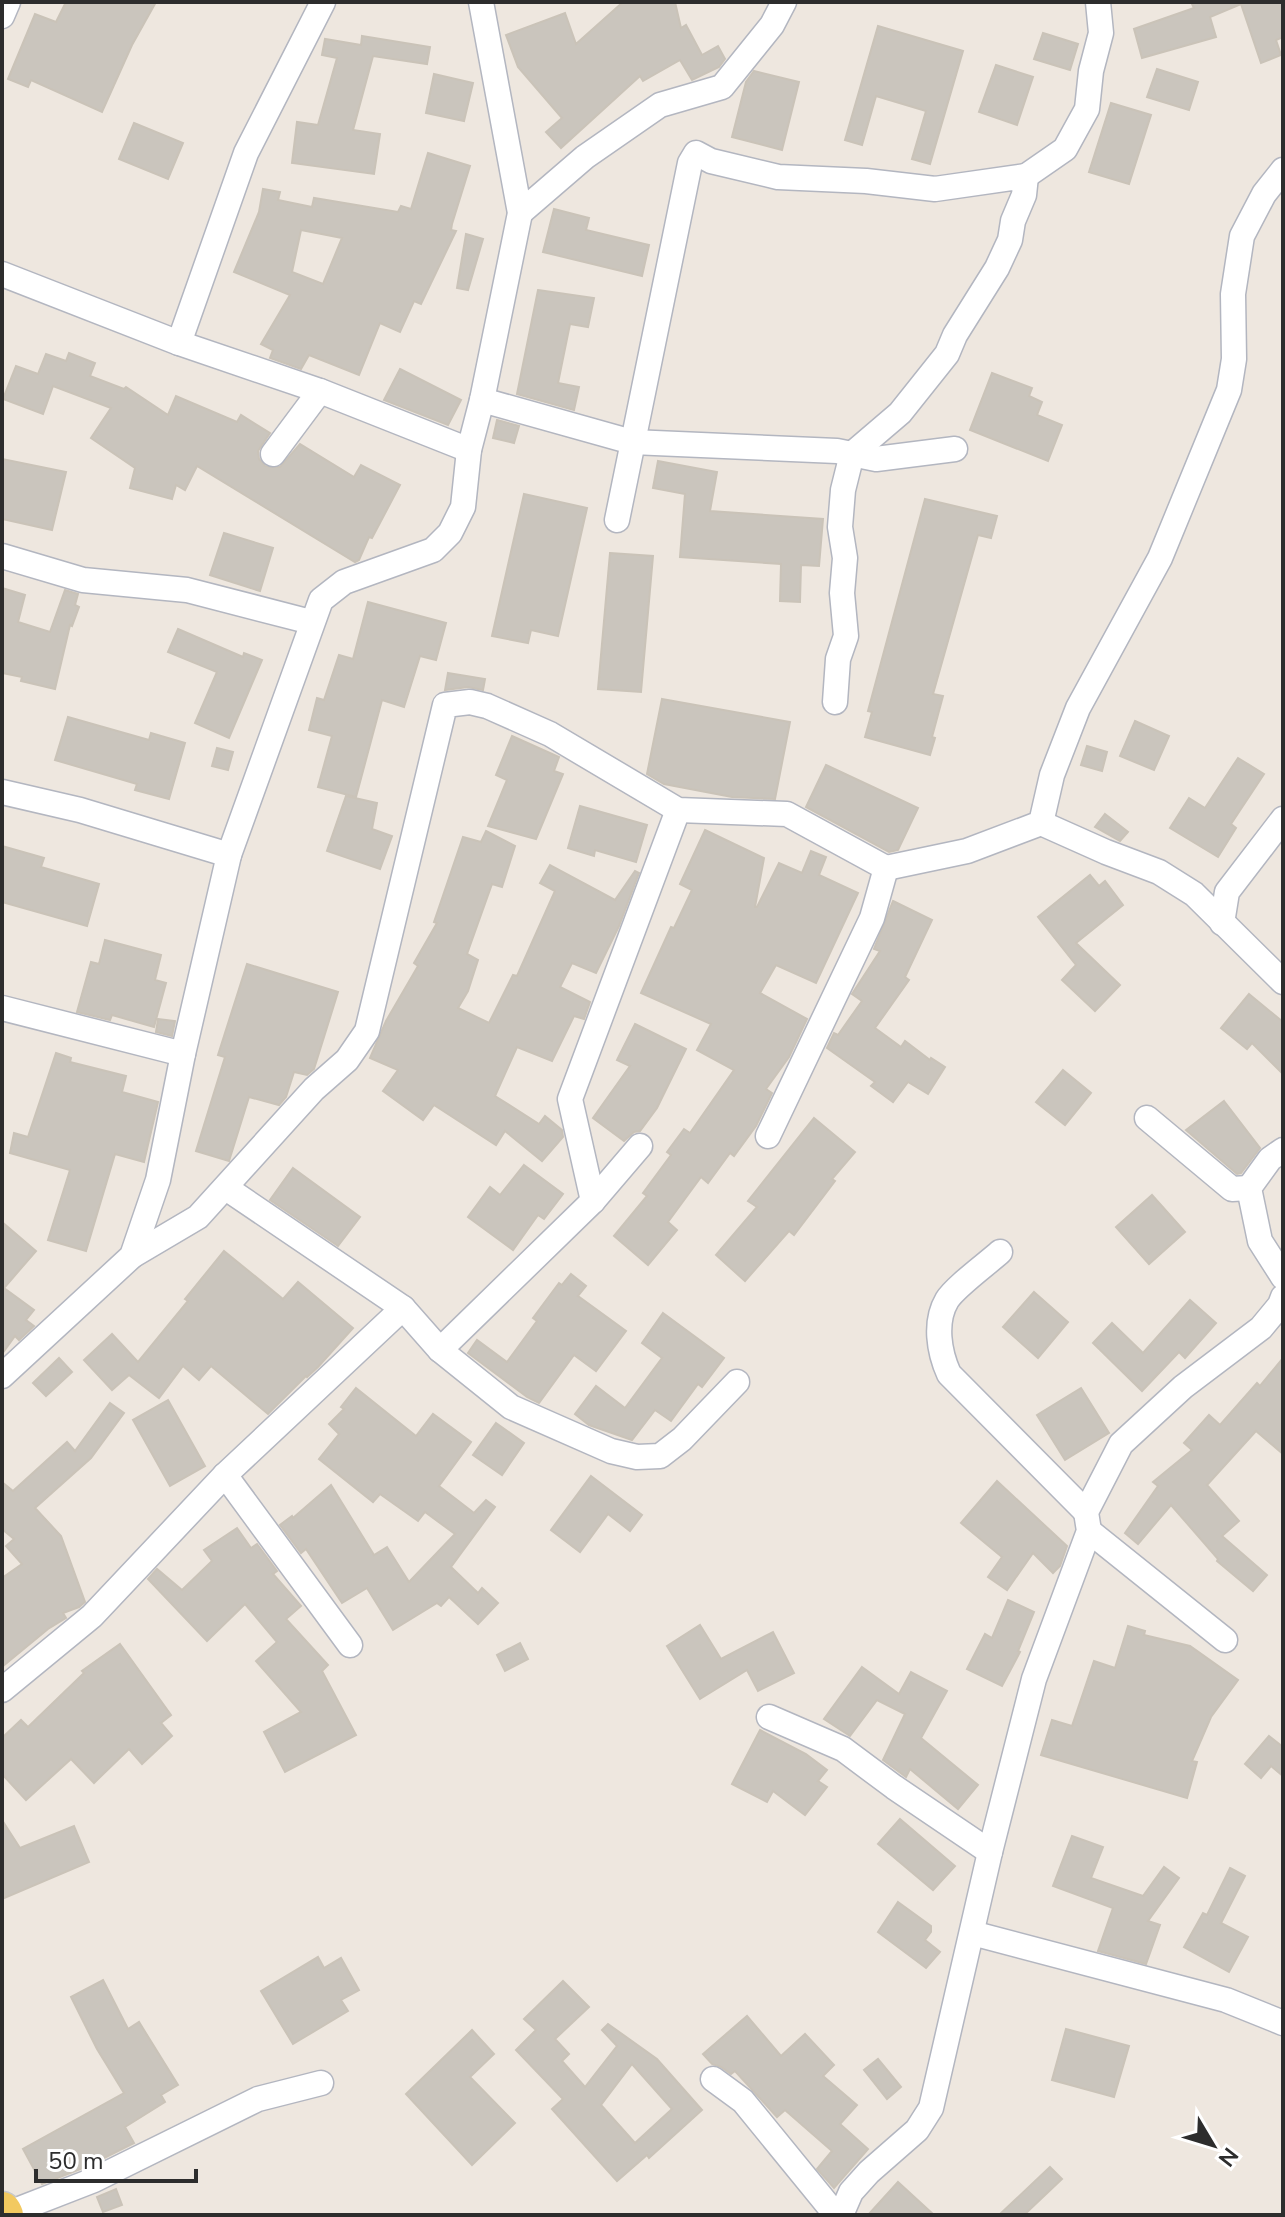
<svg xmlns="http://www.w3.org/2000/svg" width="1285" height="2217" font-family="'Nunito Sans',sans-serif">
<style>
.building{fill:#cac5bd;stroke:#cac3b8;stroke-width:2;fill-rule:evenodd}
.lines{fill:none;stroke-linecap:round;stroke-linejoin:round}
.minor-casing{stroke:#b3b6c0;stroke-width:27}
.primary-casing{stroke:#c8c8c8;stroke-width:41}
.minor{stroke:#fff;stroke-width:24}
.primary{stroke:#f2c960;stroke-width:38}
</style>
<rect width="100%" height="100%" fill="#eee7df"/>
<g class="building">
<polygon points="66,2 156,2 132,45 102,112 31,80 28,87 8,79 35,14 56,22"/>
<polygon points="623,2 675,2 681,28 686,25 702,55 718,46 725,59 719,67 692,80 680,60 643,81 640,76 561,148 546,132 562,118 518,67 506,35 565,13 576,44"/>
<polygon points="1191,2 1283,2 1283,37 1276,40 1281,55 1261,63 1241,4 1210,17 1216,37 1142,58 1134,29 1194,8"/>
<polygon points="878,26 963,51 930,164 912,159 926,111 876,96 862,145 845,140"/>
<polygon points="1043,33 1078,44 1070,70 1034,59"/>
<polygon points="362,36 430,47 427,64 373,56 353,130 380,134 374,174 292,163 297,122 318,125 337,58 322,55 325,39 361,45"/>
<polygon points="996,65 1033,77 1017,125 979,112"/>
<polygon points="1157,69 1198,82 1189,110 1147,97"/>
<polygon points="754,71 799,82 782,150 732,137 746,82"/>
<polygon points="434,74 473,83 464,121 426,113"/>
<polygon points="1111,103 1151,115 1129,184 1089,172"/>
<polygon points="134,123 183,143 168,179 119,159"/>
<path d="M428,153l42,13 -18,58 -1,6 5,1 -35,73 -7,-3 -14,31 -20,-9 -21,52 -50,-20 -8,14 -31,-11 3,-8 -12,-6 29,-49 -56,-23 25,-60 4,-23 17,3 -2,8 34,7 2,-9 84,14 3,-6 10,3zM301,230l41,8 -19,46 -31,-12z"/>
<polygon points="554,209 589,218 586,230 649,245 642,276 543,252"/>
<polygon points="466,234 483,239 468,290 457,288"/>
<polygon points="538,290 594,298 588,327 570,324 558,383 579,387 574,410 517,394"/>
<polygon points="69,353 95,363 90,376 124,389 126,387 168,415 176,396 237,422 241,415 270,433 258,451 259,459 265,466 280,467 300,444 354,477 361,465 400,485 372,538 369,537 359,560 355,562 197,466 185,490 176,485 172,499 130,488 135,468 91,438 111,408 53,386 43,414 3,399 16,366 38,374 46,354 66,361"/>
<polygon points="400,369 461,400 448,425 384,400"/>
<polygon points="992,373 1032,388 1029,396 1042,402 1037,415 1062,425 1048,461 970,430"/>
<polygon points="497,420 519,426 514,443 493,438"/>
<polygon points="2,459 66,472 52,530 2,519"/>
<polygon points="658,461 717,472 710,511 823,519 819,566 801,565 800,602 780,601 781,564 680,557 685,494 653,488"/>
<polygon points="524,494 587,508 558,636 531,630 528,643 492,636"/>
<polygon points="925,499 997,516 991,538 978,535 933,694 943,696 932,737 935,738 930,755 865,737 872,712 868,711"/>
<polygon points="224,533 273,548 260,591 210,575"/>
<polygon points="610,553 653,556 641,692 598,689"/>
<polygon points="2,588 25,595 18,622 50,632 65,590 78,594 75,605 79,607 72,626 70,625 55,689 21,681 22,677 2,673"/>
<polygon points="368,602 446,623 436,660 420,656 404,707 382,700 356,797 318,787 332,736 309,730 317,698 324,700 339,655 353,659"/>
<polygon points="178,629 243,657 244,653 262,660 229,738 195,723 217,672 168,652"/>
<polygon points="448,673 485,679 483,690 468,687 445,690"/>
<polygon points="662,699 790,722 775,799 732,797 664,784 647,774"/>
<polygon points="68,717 149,740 151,733 185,743 169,799 135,790 137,784 55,760"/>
<polygon points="1135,721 1169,736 1154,770 1120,756"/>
<polygon points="512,736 559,757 554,771 563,774 536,839 488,826 507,780 496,775"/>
<polygon points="1087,746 1107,752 1102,771 1081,765"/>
<polygon points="217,748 233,752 228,770 212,766"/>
<polygon points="1238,758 1264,774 1231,824 1236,828 1218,857 1170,828 1189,798 1205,808"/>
<polygon points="826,765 918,808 898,850 889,852 806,807"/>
<polygon points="346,796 377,803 372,829 392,836 380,869 327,851"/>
<polygon points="580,806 647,825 636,862 595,850 594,856 568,848"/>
<polygon points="1105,814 1128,832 1120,841 1095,827"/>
<polygon points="705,830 764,858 755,907 757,907 779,863 802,873 811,851 826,857 819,875 858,893 816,983 776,965 760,993 807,1019 789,1057 766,1089 772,1093 756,1126 734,1156 730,1153 708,1183 701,1177 668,1222 677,1230 648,1265 614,1236 647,1196 643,1193 671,1155 667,1152 684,1129 690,1133 734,1070 697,1050 711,1024 641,993 671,927 674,928 692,890 680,884"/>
<polygon points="486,831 515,846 502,887 492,884 467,954 478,960 468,991 458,1008 489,1023 513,975 517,976 555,891 540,883 550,865 615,900 635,871 639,873 619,926 596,973 572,963 560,987 590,1002 584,1019 574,1016 552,1061 517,1047 495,1096 539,1124 545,1116 562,1130 563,1137 542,1161 505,1131 496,1145 434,1105 423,1120 383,1091 398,1070 370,1058 386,1021 418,966 414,963 437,923 434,922 463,837 481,842"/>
<polygon points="2,846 44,858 41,867 99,884 87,926 2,902"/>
<polygon points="1090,875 1099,886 1105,881 1123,905 1076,943 1120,985 1095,1011 1062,980 1076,965 1038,917"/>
<polygon points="893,901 932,920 905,977 909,980 875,1028 901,1047 905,1041 930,1060 931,1058 945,1067 928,1094 908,1082 893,1102 871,1086 875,1082 827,1048 834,1033 838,1035 862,1001 852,994 880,951 874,949"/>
<polygon points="105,940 161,955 155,980 166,983 154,1027 112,1015 110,1020 77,1012 91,962 99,964"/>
<polygon points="247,964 338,992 314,1069 307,1075 294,1072 286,1097 279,1105 249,1097 229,1161 196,1151 225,1057 218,1055"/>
<polygon points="1249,994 1283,1022 1283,1074 1252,1043 1247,1049 1221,1028"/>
<polygon points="158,1019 175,1021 172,1036 156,1032"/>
<polygon points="635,1024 686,1049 657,1108 640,1131 634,1132 624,1141 593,1118 630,1066 617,1060"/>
<polygon points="56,1053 71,1058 70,1062 126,1076 122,1092 158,1102 144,1162 115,1154 86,1251 48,1240 70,1170 10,1153 14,1133 28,1137"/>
<polygon points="1063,1070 1091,1093 1065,1125 1036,1102"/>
<polygon points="1224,1101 1260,1148 1241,1173 1237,1174 1186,1130"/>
<polygon points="814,1118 855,1152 832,1179 835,1181 794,1235 789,1231 745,1281 716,1255 757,1207 748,1201"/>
<polygon points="524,1165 563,1194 544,1219 538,1215 513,1250 468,1217 490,1187 500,1195"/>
<polygon points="293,1168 360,1217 338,1246 270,1200"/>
<polygon points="1152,1195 1185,1232 1149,1264 1116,1227"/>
<polygon points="2,1222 36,1251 4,1288 34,1310 26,1320 34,1326 19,1340 15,1336 2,1354"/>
<polygon points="224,1251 283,1299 298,1282 353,1328 318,1367 307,1377 306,1376 268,1414 211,1366 199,1380 183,1366 159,1398 129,1375 112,1390 84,1360 112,1334 138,1362 188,1301 185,1299"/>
<polygon points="571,1274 586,1286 578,1296 626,1331 596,1371 574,1355 539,1403 527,1397 468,1353 477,1340 507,1362 537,1321 533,1318 559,1283 562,1285"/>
<polygon points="1034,1292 1068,1322 1038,1358 1003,1327"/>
<polygon points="1190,1300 1216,1323 1185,1358 1179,1352 1142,1391 1093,1343 1112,1323 1143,1353"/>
<polygon points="663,1313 724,1358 702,1387 698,1384 671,1421 655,1410 632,1440 589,1425 575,1414 596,1386 625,1408 662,1358 642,1343"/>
<polygon points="59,1358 72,1372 46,1396 33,1383"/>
<polygon points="1283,1358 1283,1454 1256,1431 1207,1485 1239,1521 1222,1536 1267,1575 1253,1591 1217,1561 1218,1559 1171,1505 1138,1544 1125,1533 1158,1486 1153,1482 1192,1450 1184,1443 1209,1415 1220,1425 1257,1383 1260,1386"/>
<polygon points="356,1388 416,1436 433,1414 471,1442 439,1486 474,1513 486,1500 495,1507 451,1567 478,1593 482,1588 498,1603 478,1624 449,1597 441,1606 437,1603 393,1630 367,1588 342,1603 306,1549 301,1553 280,1525 292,1516 293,1518 331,1485 374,1555 387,1547 409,1582 455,1534 425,1512 418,1521 380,1494 373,1502 319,1459 339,1434 329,1424 344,1409 341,1407"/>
<polygon points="1081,1388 1109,1433 1065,1460 1037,1415"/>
<polygon points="168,1400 205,1466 170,1486 133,1420"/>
<polygon points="110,1403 124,1413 91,1458 35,1508 61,1536 85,1602 79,1607 63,1613 66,1618 48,1629 2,1667 2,1578 22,1564 6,1546 14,1539 2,1529 2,1482 13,1491 67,1442 75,1451"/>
<polygon points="496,1423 524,1443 502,1475 473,1455"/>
<polygon points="591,1476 642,1515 630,1531 608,1514 580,1552 551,1530"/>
<polygon points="997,1481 1067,1546 1060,1566 1053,1573 1033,1553 1007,1590 988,1577 1002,1557 961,1523"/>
<polygon points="237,1528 251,1548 257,1544 277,1571 273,1574 301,1606 286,1619 328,1665 322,1671 356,1735 285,1772 264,1732 301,1712 256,1661 277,1642 245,1604 207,1641 148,1579 157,1569 182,1590 212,1561 204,1550"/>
<polygon points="1008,1600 1034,1612 1018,1651 1020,1652 1002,1686 967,1669 985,1634 992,1638"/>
<polygon points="700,1625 721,1659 773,1632 794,1673 758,1691 747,1670 700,1699 667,1646"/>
<polygon points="1128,1626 1145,1631 1144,1635 1190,1646 1238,1680 1211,1717 1192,1761 1197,1762 1187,1798 1041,1755 1052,1720 1072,1726 1094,1661 1115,1668"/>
<polygon points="520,1643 528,1659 505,1671 497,1655"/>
<polygon points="120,1644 171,1715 161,1723 172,1736 142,1764 129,1749 94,1783 71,1759 26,1800 2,1774 2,1738 21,1720 28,1727 84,1673 82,1671"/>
<polygon points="862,1667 899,1694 911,1672 947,1691 921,1738 978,1785 958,1809 910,1769 906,1777 883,1760 905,1714 877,1700 850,1736 824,1719"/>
<polygon points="760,1730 806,1754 827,1770 818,1781 827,1787 805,1815 773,1791 767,1802 732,1784"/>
<polygon points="1269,1736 1283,1747 1283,1776 1271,1766 1261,1778 1245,1764"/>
<polygon points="900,1819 955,1866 933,1890 878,1844"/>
<polygon points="2,1820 20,1848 74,1826 89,1862 2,1899"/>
<polygon points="1072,1836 1103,1847 1091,1878 1143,1896 1164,1867 1179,1878 1148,1921 1160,1925 1146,1964 1098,1951 1113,1908 1053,1886"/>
<polygon points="1230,1868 1245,1876 1221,1923 1248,1937 1229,1972 1184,1947 1203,1913 1207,1915"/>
<polygon points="898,1902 931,1926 931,1932 925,1940 940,1952 926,1968 878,1932"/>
<polygon points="318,1957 324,1968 341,1958 359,1990 341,2000 348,2011 293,2044 261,1991"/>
<polygon points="103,1980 128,2029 139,2022 178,2085 161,2095 165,2102 125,2127 134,2143 88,2166 42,2184 23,2149 124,2093 97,2049 71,1997"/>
<path d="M563,1981l26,26 -34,32 14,15 -7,7 23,26 32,-41 -15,-16 6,-6 49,35 45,51 -53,48 -2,-3 -30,26 -65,-72 11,-10 -47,-49 20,-20 -12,-11zM632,2064l40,45 -37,34 -34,-38z"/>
<polygon points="747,2016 781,2056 805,2034 834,2065 823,2076 857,2105 840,2124 868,2149 834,2188 817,2169 832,2151 785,2110 777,2117 735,2071 731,2074 721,2067 712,2064 703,2054"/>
<polygon points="1066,2029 1129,2046 1114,2097 1052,2080"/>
<polygon points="472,2030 494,2054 470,2077 515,2123 472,2165 406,2094"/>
<polygon points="878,2059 901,2087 887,2099 864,2070"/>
<polygon points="1050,2167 1062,2179 1024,2215 999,2215"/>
<polygon points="898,2182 934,2215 868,2215"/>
<polygon points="116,2189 122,2205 103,2212 97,2197"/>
</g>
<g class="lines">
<g class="minor-casing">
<g id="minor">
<polyline points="2,16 8,2"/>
<polyline points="1026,176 1065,149 1087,109 1091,71 1101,33 1098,2"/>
<polyline points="520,213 585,157 660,105 722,87 772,25 784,2"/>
<polyline points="2,274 179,343 320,391 469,450"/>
<polyline points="179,343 246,153 323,2"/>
<polyline points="482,400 632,442 837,451 876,459 955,449"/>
<polyline points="273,454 320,391"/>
<polyline points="617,520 690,163 696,153 711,161 778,177 866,181 935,189 1026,176 1024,195 1013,221 1010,240 997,268 955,335 947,354 900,413 852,454 843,490 840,527 845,558 842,593 846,636 838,659 835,702"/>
<polyline points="2,556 83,580 187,590 311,622"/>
<polyline points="2,792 80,810 229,855"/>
<polyline points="1041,823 1106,852 1159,872 1194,894 1283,982"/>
<polyline points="886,868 967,851 1041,823 1052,775 1078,708 1160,558 1229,390 1234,359 1233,294 1242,236 1264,194 1283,170"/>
<polyline points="1222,923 1227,892 1283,819"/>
<polyline points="2,1008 183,1054"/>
<polyline points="1147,1118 1232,1189 1249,1188"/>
<polyline points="1283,1150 1270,1159 1249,1188 1260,1241 1283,1277"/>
<polyline points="226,1188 403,1308 440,1350 511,1407 611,1451 637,1457 660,1456 682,1439 737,1382"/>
<polyline points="593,1201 570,1099 678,810"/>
<path d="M1000,1252c-12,11 -45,35 -53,48 -13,22 -8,52 2,74l137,138"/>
<polyline points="132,1256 198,1217 314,1089 347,1060 367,1031 445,705 470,702 487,706 550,734 678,810 787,814 886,868 872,918 768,1136"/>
<polyline points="440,1350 593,1201 640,1146"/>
<polyline points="2,1376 132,1256 158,1180 183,1054 229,855 321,600 344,582 433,550 450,533 463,507 469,450 482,400 520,213 481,2"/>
<polyline points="225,1475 350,1645"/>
<polyline points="1089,1531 1225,1640"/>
<polyline points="2,1690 92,1616 225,1475 403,1308"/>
<polyline points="769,1717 843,1749 894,1787 990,1852"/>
<polyline points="972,1933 1226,2000 1283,2023"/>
<polyline points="713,2079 743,2101 836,2215"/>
<polyline points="4,2215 94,2180 258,2099 321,2083"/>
<polyline points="841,2215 851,2192 869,2172 917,2130 931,2108 990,1852 1034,1679 1089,1531 1086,1512 1121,1444 1183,1387 1261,1328 1280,1305 1283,1297"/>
</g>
</g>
<g class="primary-casing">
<polyline id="primary" points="2,2211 4,2215"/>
</g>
<use href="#minor" class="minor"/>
<use href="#primary" class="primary"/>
</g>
<rect width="1285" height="2217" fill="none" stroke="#2d2d2d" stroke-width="8"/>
<g transform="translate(1213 2145) rotate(128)" stroke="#ffffff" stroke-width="6" paint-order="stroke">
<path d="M0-6L14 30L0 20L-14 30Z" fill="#2d2d2d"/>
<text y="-12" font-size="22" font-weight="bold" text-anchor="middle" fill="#2d2d2d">N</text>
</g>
<path d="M36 2169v12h160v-12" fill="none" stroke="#2d2d2d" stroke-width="4"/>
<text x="48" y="2169" font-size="24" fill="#2d2d2d" stroke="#ffffff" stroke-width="6" paint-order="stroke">50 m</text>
</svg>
